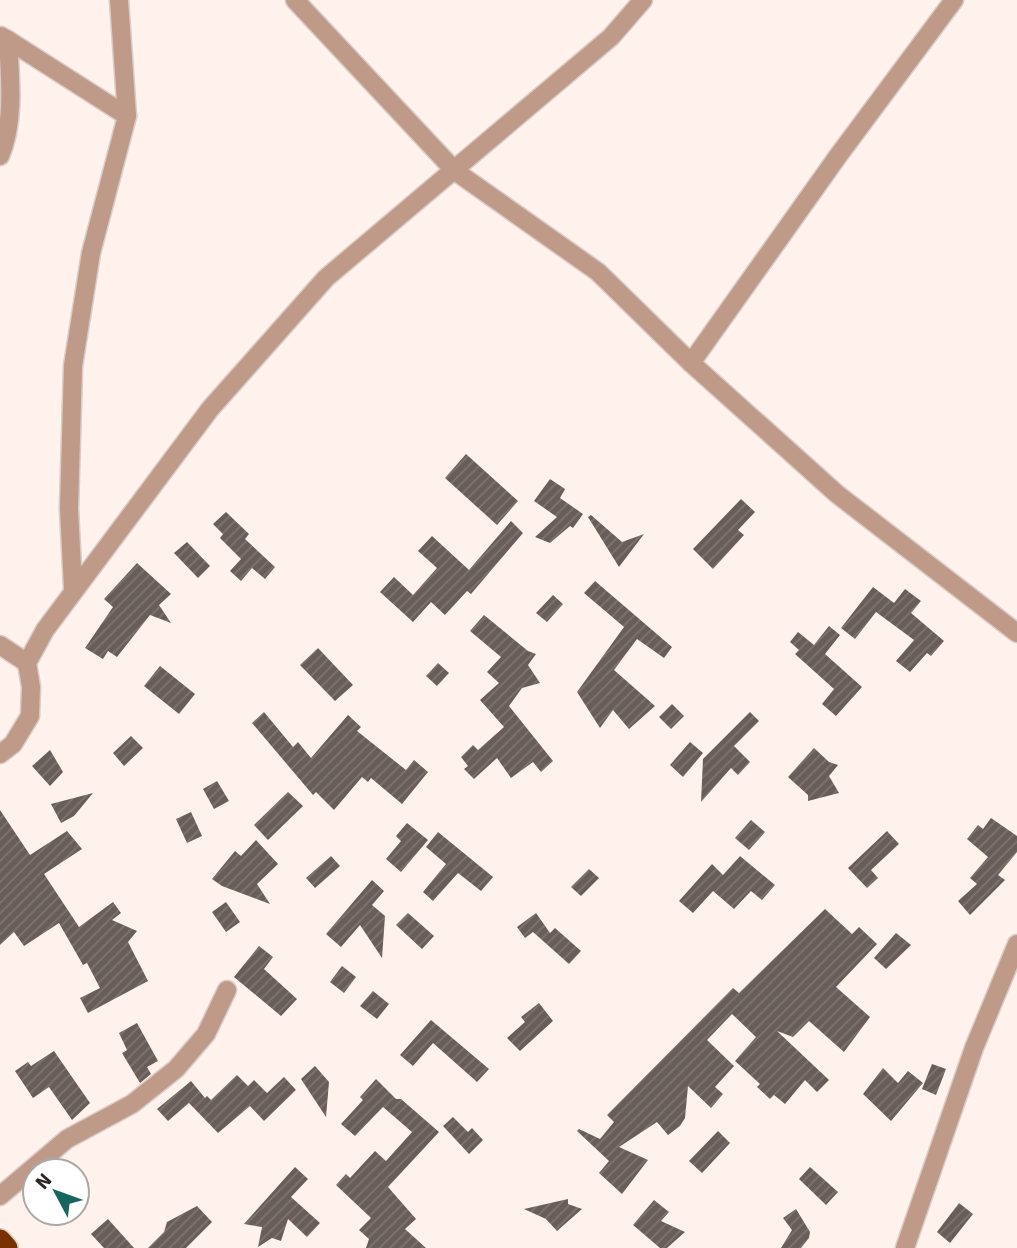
<svg xmlns="http://www.w3.org/2000/svg" width="1017" height="1248" font-family="Signika,sans-serif">
<style>
.building{fill:url(#building-hatch)}
.lines{fill:none;stroke-linecap:round;stroke-linejoin:round}
.minor-casing{stroke:#d9cdc8;stroke-width:21}
.highway-casing{stroke:#d9cdc8;stroke-width:24}
.minor{stroke:#c09a88;stroke-width:18}
.highway{stroke:#7a3100;stroke-width:21}
</style>
<defs>
<pattern id="building-hatch" width="6" height="6" patternUnits="userSpaceOnUse" patternTransform="scale(1.75)"><rect width="6" height="6" fill="#685d58"/><path d="M-1 1l2-2M0 6l6-6M5 7l2-2" fill="none" stroke="#7e7571"/></pattern>
</defs>
<rect width="100%" height="100%" fill="#fff2ec"/>
<g class="building">
<polygon points="466,454 518,501 497,525 445,478"/>
<polygon points="550,479 565,489 560,498 583,514 573,528 570,526 550,543 535,537 557,517 534,501"/>
<polygon points="741,499 755,512 738,530 744,535 713,569 693,549"/>
<polygon points="226,512 249,534 245,539 275,567 265,579 252,568 241,581 230,571 241,559 220,538 223,534 213,524"/>
<polygon points="591,515 622,542 644,534 619,567 588,517"/>
<polygon points="511,521 523,533 471,594 467,591 445,615 431,602 413,622 380,592 394,577 413,595 437,568 418,551 432,536 469,570"/>
<polygon points="187,542 210,566 198,578 174,553"/>
<polygon points="137,563 171,594 159,605 171,623 150,615 117,657 108,651 103,659 85,648 113,607 104,599"/>
<polygon points="595,581 672,647 664,658 637,639 614,670 655,706 629,729 613,710 600,728 577,692 624,627 584,593"/>
<polygon points="873,587 894,603 905,589 921,601 911,613 944,641 931,656 927,653 910,672 896,661 914,640 876,612 855,639 841,628"/>
<polygon points="553,595 563,604 547,622 536,613"/>
<polygon points="484,615 528,651 536,654 528,665 540,683 522,688 509,706 553,761 541,772 533,762 511,778 497,758 474,779 464,769 468,766 461,757 473,745 478,750 504,727 480,700 499,683 487,672 501,657 470,631"/>
<polygon points="829,626 840,635 825,654 862,687 836,716 822,704 834,689 795,654 799,650 790,642 798,632 814,645"/>
<polygon points="318,648 353,685 335,701 300,665"/>
<polygon points="438,663 449,673 437,686 426,676"/>
<polygon points="160,666 195,694 179,714 144,686"/>
<polygon points="672,704 684,716 671,729 659,717"/>
<polygon points="264,712 293,747 298,742 311,758 348,715 361,727 357,731 406,770 414,760 428,772 402,804 371,778 368,782 362,777 334,810 316,792 313,795 252,723"/>
<polygon points="750,712 759,721 734,746 750,762 738,775 731,768 701,802 703,759"/>
<polygon points="131,736 143,748 124,766 113,753"/>
<polygon points="690,742 703,753 683,777 670,765"/>
<polygon points="814,748 829,762 838,765 829,776 839,793 808,801 808,795 788,777"/>
<polygon points="50,750 63,772 50,786 32,766"/>
<polygon points="217,781 229,801 214,809 203,789"/>
<polygon points="288,792 303,806 268,840 254,825"/>
<polygon points="93,793 74,816 61,823 51,804"/>
<polygon points="0,810 30,855 67,831 82,849 44,874 79,927 113,902 121,913 112,920 137,931 128,942 148,981 88,1013 80,998 100,988 87,963 83,965 59,923 24,946 14,932 0,945"/>
<polygon points="191,812 202,836 187,843 176,819"/>
<polygon points="991,818 1017,836 1017,852 998,875 1005,880 970,915 958,901 977,884 970,878 988,857 967,839 978,825 983,829"/>
<polygon points="751,820 765,832 749,850 735,838"/>
<polygon points="407,823 428,840 401,872 386,859 401,841 396,836"/>
<polygon points="887,831 899,844 871,870 878,878 867,888 848,868"/>
<polygon points="438,832 493,877 481,891 458,873 433,901 423,892 446,864 426,847"/>
<polygon points="256,840 278,864 257,884 270,904 222,886 212,879 235,851 241,856"/>
<polygon points="331,856 340,866 315,888 306,878"/>
<polygon points="740,856 775,885 762,900 751,891 734,909 713,891 693,913 679,901 712,864 723,875"/>
<polygon points="589,869 599,878 581,896 571,887"/>
<polygon points="372,880 384,891 372,905 385,916 382,958 360,925 341,947 326,934"/>
<polygon points="226,902 240,922 226,932 212,912"/>
<polygon points="825,909 852,934 859,927 877,944 836,987 870,1017 844,1052 809,1021 793,1037 777,1031 829,1080 817,1092 805,1080 785,1104 774,1095 770,1099 757,1087 760,1084 735,1061 756,1037 732,1014 707,1040 734,1066 715,1087 723,1094 711,1108 688,1086 685,1118 680,1126 668,1135 657,1122 619,1147 648,1160 622,1194 599,1173 609,1161 577,1131 579,1129 600,1139 614,1122 607,1115 733,988 739,993"/>
<polygon points="408,913 434,936 422,949 396,925"/>
<polygon points="536,913 550,933 555,928 581,951 569,964 533,932 525,938 517,927"/>
<polygon points="896,933 911,945 886,969 874,958"/>
<polygon points="259,946 273,957 264,969 297,999 281,1016 234,977"/>
<polygon points="342,966 356,977 344,993 330,982"/>
<polygon points="373,991 389,1004 377,1019 360,1006"/>
<polygon points="539,1003 553,1021 520,1051 507,1038 525,1022 521,1017"/>
<polygon points="431,1020 489,1069 477,1082 433,1043 413,1066 400,1055"/>
<polygon points="137,1023 158,1061 147,1067 151,1074 140,1083 122,1053 127,1050 119,1033"/>
<polygon points="54,1051 90,1103 72,1120 49,1087 33,1098 15,1071 28,1062 31,1066"/>
<polygon points="932,1064 946,1069 936,1095 922,1089"/>
<polygon points="315,1066 329,1082 326,1117 301,1079"/>
<polygon points="883,1068 898,1083 908,1071 923,1083 891,1121 863,1094"/>
<polygon points="237,1075 248,1086 254,1080 267,1093 284,1077 296,1090 264,1121 250,1106 218,1133 189,1103 168,1121 157,1109 191,1081 205,1098 207,1096 211,1100"/>
<polygon points="376,1079 396,1099 401,1099 439,1132 388,1187 416,1219 405,1229 426,1248 366,1248 369,1239 359,1230 371,1218 336,1185 346,1174 350,1178 375,1151 386,1161 412,1132 383,1107 355,1136 341,1124 363,1100 360,1097"/>
<polygon points="453,1117 468,1132 472,1128 483,1140 469,1154 443,1126"/>
<polygon points="718,1131 730,1143 702,1173 689,1161"/>
<polygon points="295,1167 308,1179 291,1197 320,1223 307,1237 288,1219 281,1241 272,1238 258,1247 262,1227 244,1224"/>
<polygon points="810,1167 838,1192 826,1205 799,1179"/>
<polygon points="568,1199 568,1204 582,1209 557,1231 546,1219 524,1209"/>
<polygon points="654,1200 669,1212 661,1221 685,1232 667,1248 660,1248 633,1225"/>
<polygon points="959,1203 973,1214 950,1243 937,1232"/>
<polygon points="197,1206 212,1222 186,1248 148,1248 164,1232 167,1222"/>
<polygon points="796,1209 810,1232 809,1238 801,1248 781,1248 792,1230 783,1218"/>
<polygon points="108,1219 134,1248 104,1248 91,1234"/>
</g>
<g class="lines">
<g class="minor-casing">
<g id="minor">
<polyline points="295,0 455,171 598,272 691,363 837,494 1017,633"/>
<polyline points="8,40 127,116"/>
<path d="M0,156c15,-35 10,-79 8,-116l-7,-4"/>
<polyline points="691,363 838,156 954,0"/>
<polyline points="73,588 69,509 73,366 91,253 127,116 119,0"/>
<polyline points="0,645 27,663"/>
<polyline points="0,754 13,744 30,716 31,687 27,663 45,630 210,409 326,278 611,37 643,0"/>
<polyline points="0,1196 67,1139 132,1104 176,1069 206,1034 227,990"/>
<polyline points="905,1248 974,1048 1017,944"/>
</g>
</g>
<g class="highway-casing">
<polyline id="highway" points="0,1240 7,1248"/>
</g>
<use href="#minor" class="minor"/>
<use href="#highway" class="highway"/>
</g>
<g transform="translate(56 1192) rotate(311)"><circle r="33" fill="#ffffff" stroke="#aaa8a7" stroke-width="2"/>
<path d="M0-5L12 26L0 18L-12 26Z" fill="#186560"/>
<text y="-10" font-size="19" font-weight="bold" text-anchor="middle" fill="#2a2523">N</text>
</g>
</svg>
